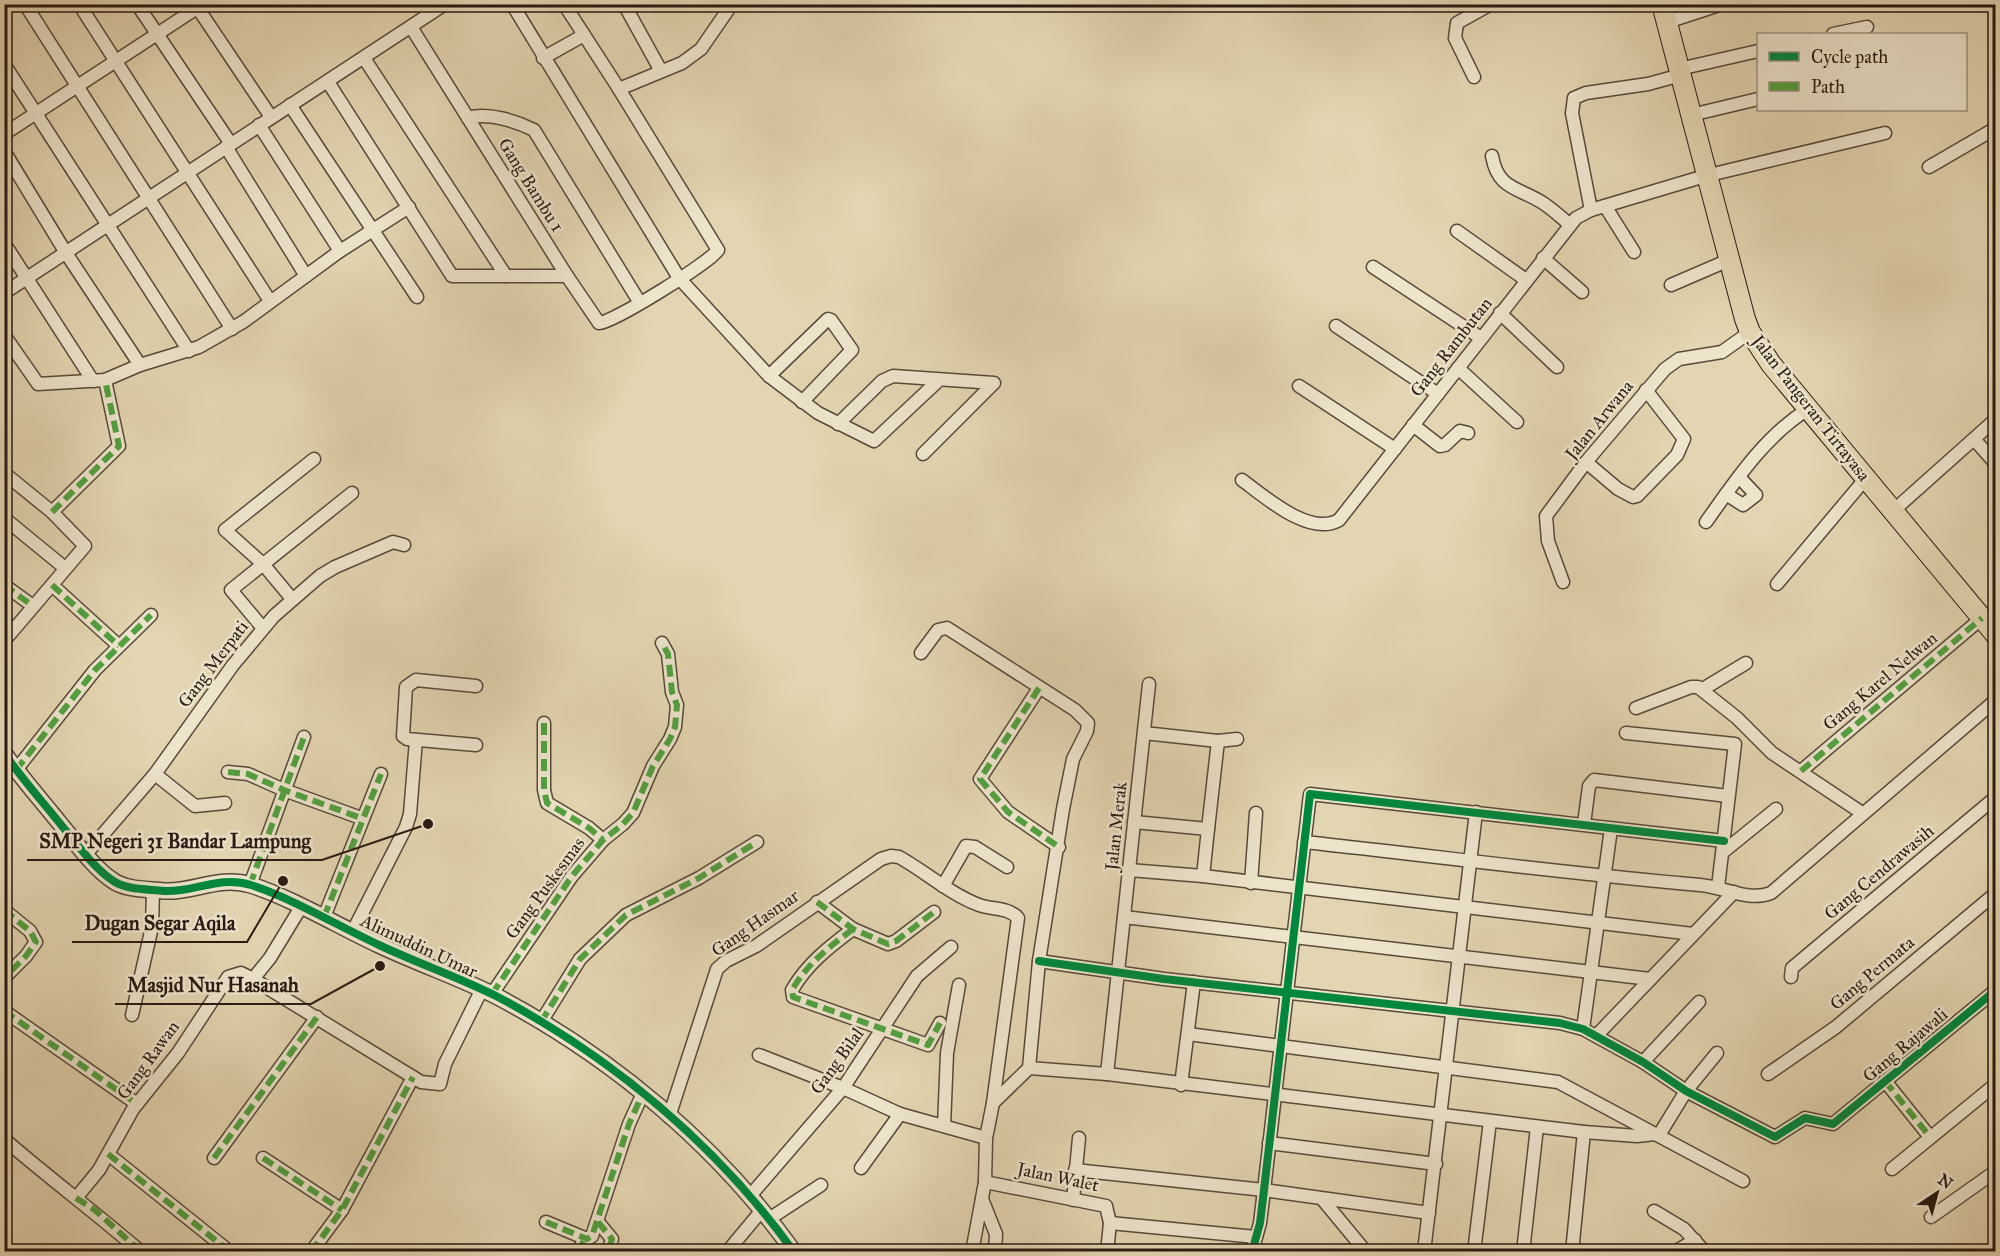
<svg xmlns="http://www.w3.org/2000/svg" width="2000" height="1256" font-family="'IM FELL Great Primer',serif">
<style>
.lines{fill:none;stroke-linecap:round;stroke-linejoin:round}
.minor-casing{stroke:#58493a;stroke-width:15}
.tertiary-casing{stroke:#58493a;stroke-width:18}
.primary-casing{stroke:#291a13;stroke-width:22}
.minor{stroke:#ede4cc;stroke-width:12}
.tertiary{stroke:#ede4cc;stroke-width:15}
.primary{stroke:#e3d5b1;stroke-width:20}
.quiet{stroke:#51a13f;stroke-width:6;stroke-dasharray:12 6;stroke-linecap:butt}
.cycleway-casing{stroke:#ede4cc;stroke-width:11}
.cycleway{stroke:#00873e;stroke-width:8}
.labels{text-anchor:middle;dominant-baseline:central;stroke-width:5;stroke-linejoin:round;paint-order:stroke}
.street-label{font-size:18px;fill:#291a13;stroke:#ede4cc}
.leader{fill:none;stroke:#291a13;stroke-width:2}
.callout-dot{fill:#291a13;stroke:#ede4cc;stroke-width:2}
.callout-label{font-size:20px;text-anchor:middle;font-weight:bold;fill:#291a13;stroke:#ede4cc;stroke-width:5;stroke-linejoin:round;paint-order:stroke}
</style>
<rect width="100%" height="100%" fill="#e3d5b1"/>
<filter id="stains"><feTurbulence type="fractalNoise" baseFrequency=".00333" numOctaves="4"/><feColorMatrix values="0 0 0 0 .2 0 0 0 0 .09 0 0 0 0 .02 0 0 0 .5 -.17"/></filter>
<radialGradient id="worn" r=".72"><stop offset=".6" stop-color="#630" stop-opacity="0"/><stop offset="1" stop-color="#630" stop-opacity=".3"/></radialGradient>
<g class="lines">
<g class="minor-casing">
<g id="minor">
<polyline points="25,4 232,329"/>
<polyline points="79,4 270,301"/>
<polyline points="137,4 231,144"/>
<polyline points="195,4 271,117"/>
<polyline points="512,4 679,278 769,376 818,413 874,441 939,380"/>
<polyline points="564,4 619,89 682,63 701,49 732,4"/>
<polyline points="624,4 661,71"/>
<polyline points="1993,4 1996,10"/>
<polyline points="627,9 639,4"/>
<polyline points="1667,22 1722,4"/>
<path d="M411,27l156,249 32,47c15,-1 110,-60 119,-73l-99,-161"/>
<polyline points="1833,34 1867,27"/>
<polyline points="364,58 506,276"/>
<polyline points="543,58 584,35"/>
<polyline points="4,64 189,351"/>
<polyline points="1679,69 1758,51"/>
<polyline points="1474,77 1455,38 1457,23 1491,4"/>
<polyline points="328,82 452,276 567,276"/>
<polyline points="290,105 417,297"/>
<polyline points="1691,115 1758,99"/>
<path d="M468,118c20,-6 48,3 66,12l106,173"/>
<polyline points="259,125 340,251"/>
<polyline points="4,134 197,8"/>
<polyline points="226,147 306,276"/>
<polyline points="4,151 66,253 140,365"/>
<path d="M1492,156c6,34 26,31 51,47 9,6 18,14 26,21"/>
<polyline points="1929,167 1996,128"/>
<polyline points="1605,206 1634,252"/>
<polyline points="1591,210 1572,113 1574,98 1586,93 1648,84 1681,75"/>
<polyline points="1457,231 1526,280"/>
<polyline points="4,243 93,381"/>
<polyline points="1543,258 1582,292"/>
<polyline points="1373,267 1481,338"/>
<polyline points="1671,285 1729,260"/>
<polyline points="4,293 445,4"/>
<polyline points="1500,313 1557,367"/>
<polyline points="1336,326 1438,394"/>
<polyline points="4,335 38,384 105,380 140,365 199,347 243,322 340,251 409,207"/>
<polyline points="1458,368 1517,422"/>
<polyline points="769,376 828,319 831,320 852,350 802,402"/>
<polyline points="1299,386 1395,449"/>
<polyline points="838,424 882,381 893,376 994,383 923,454"/>
<polyline points="1413,425 1440,446 1445,445 1460,431 1468,433"/>
<polyline points="1974,439 1996,464"/>
<polyline points="1586,462 1618,489 1633,497 1637,496 1677,455 1684,439 1646,390"/>
<polyline points="4,473 52,512 85,546 4,641"/>
<path d="M1242,480c23,17 68,57 97,40l237,-302 15,-8 114,-34 180,-43"/>
<polyline points="1726,494 1743,505 1756,495 1739,477"/>
<polyline points="1893,511 1996,419"/>
<polyline points="52,512 119,446 105,380"/>
<polyline points="4,518 65,568"/>
<path d="M1706,522c30,-42 58,-85 102,-113"/>
<polyline points="1563,582 1548,541 1546,516 1586,462 1665,369 1679,359 1722,352 1750,332"/>
<polyline points="1777,584 1866,478"/>
<polyline points="4,585 33,606"/>
<polyline points="52,585 119,646"/>
<polyline points="292,599 263,564 225,530 314,459"/>
<polyline points="262,627 231,590 352,493"/>
<polyline points="921,653 938,630 947,628 1075,710 1088,723 1087,731 1073,759 1063,809 1039,961 1029,1068 993,1103"/>
<polyline points="476,686 416,680 406,687 403,736 407,739 476,745"/>
<polyline points="1039,688 980,779 1008,812 1059,847"/>
<polyline points="1703,689 1746,663"/>
<polyline points="1636,708 1691,687 1698,687 1737,718 1772,753 1862,813"/>
<polyline points="544,723 544,790 547,803 589,828 603,840"/>
<polyline points="1144,733 1218,741 1237,739"/>
<polyline points="1626,733 1735,744 1718,887"/>
<polyline points="16,770 95,670 151,615"/>
<polyline points="1801,771 1982,618"/>
<polyline points="228,772 248,774 284,790 361,818"/>
<polyline points="155,774 195,806 225,803"/>
<polyline points="1134,822 1208,829 1203,876"/>
<polyline points="1584,824 1589,786 1594,780 1728,796"/>
<polyline points="1208,829 1218,741"/>
<path d="M1304,842c132,14 264,32 396,43 25,2 48,17 71,8l225,-193"/>
<polyline points="1723,852 1776,809"/>
<polyline points="86,854 155,774 233,665 274,616 320,576 335,567 393,542 404,545"/>
<polyline points="1129,870 1203,876 1693,934"/>
<polyline points="1251,883 1256,813"/>
<polyline points="250,885 304,737"/>
<polyline points="943,886 966,846 975,847 1007,867"/>
<polyline points="817,902 853,929 888,944 896,941 934,912"/>
<polyline points="4,910 30,931 36,942 26,956 4,978"/>
<polyline points="324,917 381,774"/>
<polyline points="1124,917 1650,979"/>
<path d="M853,929c-24,18 -46,35 -61,61l1,7 135,48 12,-22"/>
<polyline points="352,933 406,827 410,814 416,740"/>
<polyline points="1039,961 1164,979 1560,1023 1583,1029 1643,1062 1686,1091 1775,1137 1805,1118 1833,1124 1996,990"/>
<polyline points="1791,977 1792,968 1996,797"/>
<polyline points="253,979 421,1082 440,1084 445,1064 481,991"/>
<polyline points="492,994 572,876 603,840 623,824 633,813 653,766 670,739 675,727 677,705 672,692 668,654 662,643"/>
<polyline points="4,1011 137,1104"/>
<polyline points="132,1015 152,927 153,889"/>
<polyline points="541,1022 580,959 626,915 699,878 757,842"/>
<polyline points="1583,1029 1611,829"/>
<polyline points="1188,1034 1558,1082 1743,1181"/>
<polyline points="1596,1036 1734,892"/>
<polyline points="759,1055 843,1088 900,1114 986,1138"/>
<polyline points="1643,1062 1699,1002"/>
<polyline points="1029,1068 1107,1074 1584,1132 1637,1136 1655,1134"/>
<polyline points="1107,1074 1149,684"/>
<polyline points="1768,1074 1836,1027 1996,893"/>
<polyline points="1885,1081 1930,1137"/>
<polyline points="1181,1085 1194,982"/>
<path d="M669,1117l48,-148 9,-8 30,-15 125,-87 10,-3 8,1c27,15 51,37 80,48 14,5 29,2 39,13l-25,185 -7,35 -1,44 -13,70"/>
<polyline points="944,1126 947,1053 959,985"/>
<polyline points="1659,1135 1686,1091 1717,1053"/>
<path d="M4,1139c45,39 92,74 137,113"/>
<polyline points="1269,1143 1436,1164"/>
<polyline points="108,1154 230,1252"/>
<polyline points="214,1158 317,1017"/>
<polyline points="263,1158 342,1210"/>
<polyline points="861,1168 900,1114"/>
<polyline points="1892,1169 1996,1084"/>
<polyline points="1075,1170 1264,1190 1429,1213"/>
<polyline points="985,1182 1106,1206 1110,1223 1107,1252"/>
<polyline points="750,1196 843,1088 917,976 951,947"/>
<polyline points="76,1198 99,1170 133,1109 178,1053 228,977 241,973 253,979 270,958 301,907"/>
<polyline points="982,1199 996,1234 995,1252"/>
<polyline points="1073,1200 1079,1138"/>
<polyline points="1323,1200 1366,1252"/>
<polyline points="1654,1211 1684,1229 1705,1252"/>
<polyline points="1931,1217 1996,1171"/>
<polyline points="769,1219 821,1185"/>
<polyline points="546,1222 587,1239 592,1236 629,1124 643,1093"/>
<polyline points="598,1222 612,1239 608,1252"/>
<polyline points="1110,1223 1256,1237"/>
<polyline points="311,1252 342,1210 413,1077"/>
<polyline points="578,1252 585,1238"/>
<polyline points="727,1252 762,1210"/>
<polyline points="1252,1252 1260,1223 1264,1190 1310,794 1724,841"/>
<polyline points="1424,1252 1476,812"/>
<polyline points="1474,1252 1490,1121"/>
<polyline points="1523,1252 1537,1127"/>
<polyline points="1572,1252 1584,1132"/>
<polyline points="1675,1252 1695,1240"/>
</g>
</g>
<g class="tertiary-casing">
<path id="tertiary" d="M4,753c18,26 39,49 58,73 15,18 31,41 50,54 13,10 36,9 52,11 29,2 55,-16 87,-6 45,15 85,40 128,60 38,18 79,32 117,51 116,61 221,149 298,256"/>
</g>
<g class="primary-casing">
<polyline id="primary" points="1662,4 1745,319 1750,332 1771,364 1996,635"/>
</g>
<use href="#minor" class="minor"/>
<use href="#tertiary" class="tertiary"/>
<use href="#primary" class="primary"/>
<g class="quiet">
<polyline points="52,512 119,446 105,380"/>
<polyline points="4,585 33,606"/>
<polyline points="52,585 119,646"/>
<polyline points="1039,688 980,779 1008,812 1059,847"/>
<polyline points="544,723 544,790 547,803 589,828 603,840"/>
<polyline points="16,770 95,670 151,615"/>
<polyline points="1801,771 1982,618"/>
<polyline points="228,772 248,774 284,790 361,818"/>
<polyline points="250,885 304,737"/>
<polyline points="817,902 853,929 888,944 896,941 934,912"/>
<polyline points="4,910 30,931 36,942 26,956 4,978"/>
<polyline points="324,917 381,774"/>
<path d="M853,929c-24,18 -46,35 -61,61l1,7 135,48 12,-22"/>
<polyline points="492,994 572,876 603,840 623,824 633,813 653,766 670,739 675,727 677,705 672,692 668,654 662,643"/>
<polyline points="4,1011 137,1104"/>
<polyline points="541,1022 580,959 626,915 699,878 757,842"/>
<polyline points="1885,1081 1930,1137"/>
<polyline points="108,1154 230,1252"/>
<polyline points="214,1158 317,1017"/>
<polyline points="263,1158 342,1210"/>
<polyline points="76,1198 95,1210 141,1252"/>
<polyline points="546,1222 587,1239 592,1236 629,1124 643,1093"/>
<polyline points="598,1222 612,1239 608,1252"/>
<polyline points="311,1252 342,1210 413,1077"/>
<polyline points="578,1252 585,1238"/>
</g>
<g class="cycleway-casing">
<g id="cycleway">
<path d="M4,753c18,26 39,49 58,73 15,18 31,41 50,54 13,10 36,9 52,11 29,2 55,-16 87,-6 45,15 85,40 128,60 38,18 79,32 117,51 116,61 221,149 298,256"/>
<polyline points="1039,961 1164,979 1560,1023 1583,1029 1643,1062 1686,1091 1775,1137 1805,1118 1833,1124 1996,990"/>
<polyline points="1252,1252 1260,1223 1264,1190 1310,794 1724,841"/>
</g>
</g>
<use href="#cycleway" class="cycleway"/>
</g>
<g class="labels">
<g class="street-label">
<text transform="translate(531 185) rotate(58)">Gang Bambu 1</text>
<text transform="translate(1451 347) rotate(-52)">Gang Rambutan</text>
<text transform="translate(1811 408) rotate(52)">Jalan Pangeran Tirtayasa</text>
<text transform="translate(1599 420) rotate(-51)">Jalan Arwana</text>
<text transform="translate(213 664) rotate(-53)">Gang Merpati</text>
<text transform="translate(1880 681) rotate(-40)">Gang Karel Nelwan</text>
<text transform="translate(1116 826) rotate(-84)">Jalan Merak</text>
<text transform="translate(1879 872) rotate(-40)">Gang Cendrawasih</text>
<text transform="translate(545 888) rotate(-54)">Gang Puskesmas</text>
<text transform="translate(755 923) rotate(-35)">Gang Hasmar</text>
<text transform="translate(419 946) rotate(25)">Alimuddin Umar</text>
<text transform="translate(1872 973) rotate(-40)">Gang Permata</text>
<text transform="translate(1905 1045) rotate(-40)">Gang Rajawali</text>
<text transform="translate(148 1060) rotate(-54)">Gang Rawan</text>
<text transform="translate(837 1061) rotate(-54)">Gang Bilal</text>
<text transform="translate(1058 1177) rotate(12)">Jalan Walet</text>
</g>
</g>
<path class="leader" d="M428 824L322 860H27M283 881L247 942H72M380 966L311 1004H115"/>
<g class="callout-dot">
<circle cx="428" cy="824" r="6"/>
<circle cx="283" cy="881" r="6"/>
<circle cx="380" cy="966" r="6"/>
</g>
<g class="callout-label">
<text x="175" y="848">SMP Negeri 31 Bandar Lampung</text>
<text x="160" y="930">Dugan Segar Aqila</text>
<text x="213" y="992">Masjid Nur Hasanah</text>
</g>
<rect width="2000" height="1256" fill="none" stroke="#e3d5b1" stroke-width="24"/>
<rect x="6" y="6" width="1988" height="1244" fill="none" stroke="#291a13" stroke-width="3"/>
<rect x="12" y="12" width="1976" height="1232" fill="none" stroke="#291a13" stroke-width="1.5"/>
<rect x="1757" y="33" width="210" height="78" fill="#ede4cc" stroke="#9f9382" stroke-width="1.5"/>
<rect x="1769" y="52" width="30" height="9" fill="#00873e" stroke="#9f9382" stroke-width="1.5"/>
<text x="1811" y="63" font-size="18" fill="#291a13">Cycle path</text>
<rect x="1769" y="82" width="30" height="9" fill="#51a13f" stroke="#9f9382" stroke-width="1.5"/>
<text x="1811" y="93" font-size="18" fill="#291a13">Path</text>
<g transform="translate(1937 1193) rotate(36)" stroke="#ede4cc" stroke-width="4.5" paint-order="stroke">
<path d="M0-4.5L10 22L0 15L-10 22Z" fill="#291a13"/>
<text y="-9" font-size="16" font-weight="bold" text-anchor="middle" fill="#291a13">N</text>
</g>
<rect width="100%" height="100%" filter="url(#stains)"/>
<rect width="100%" height="100%" fill="url(#worn)"/>
</svg>
